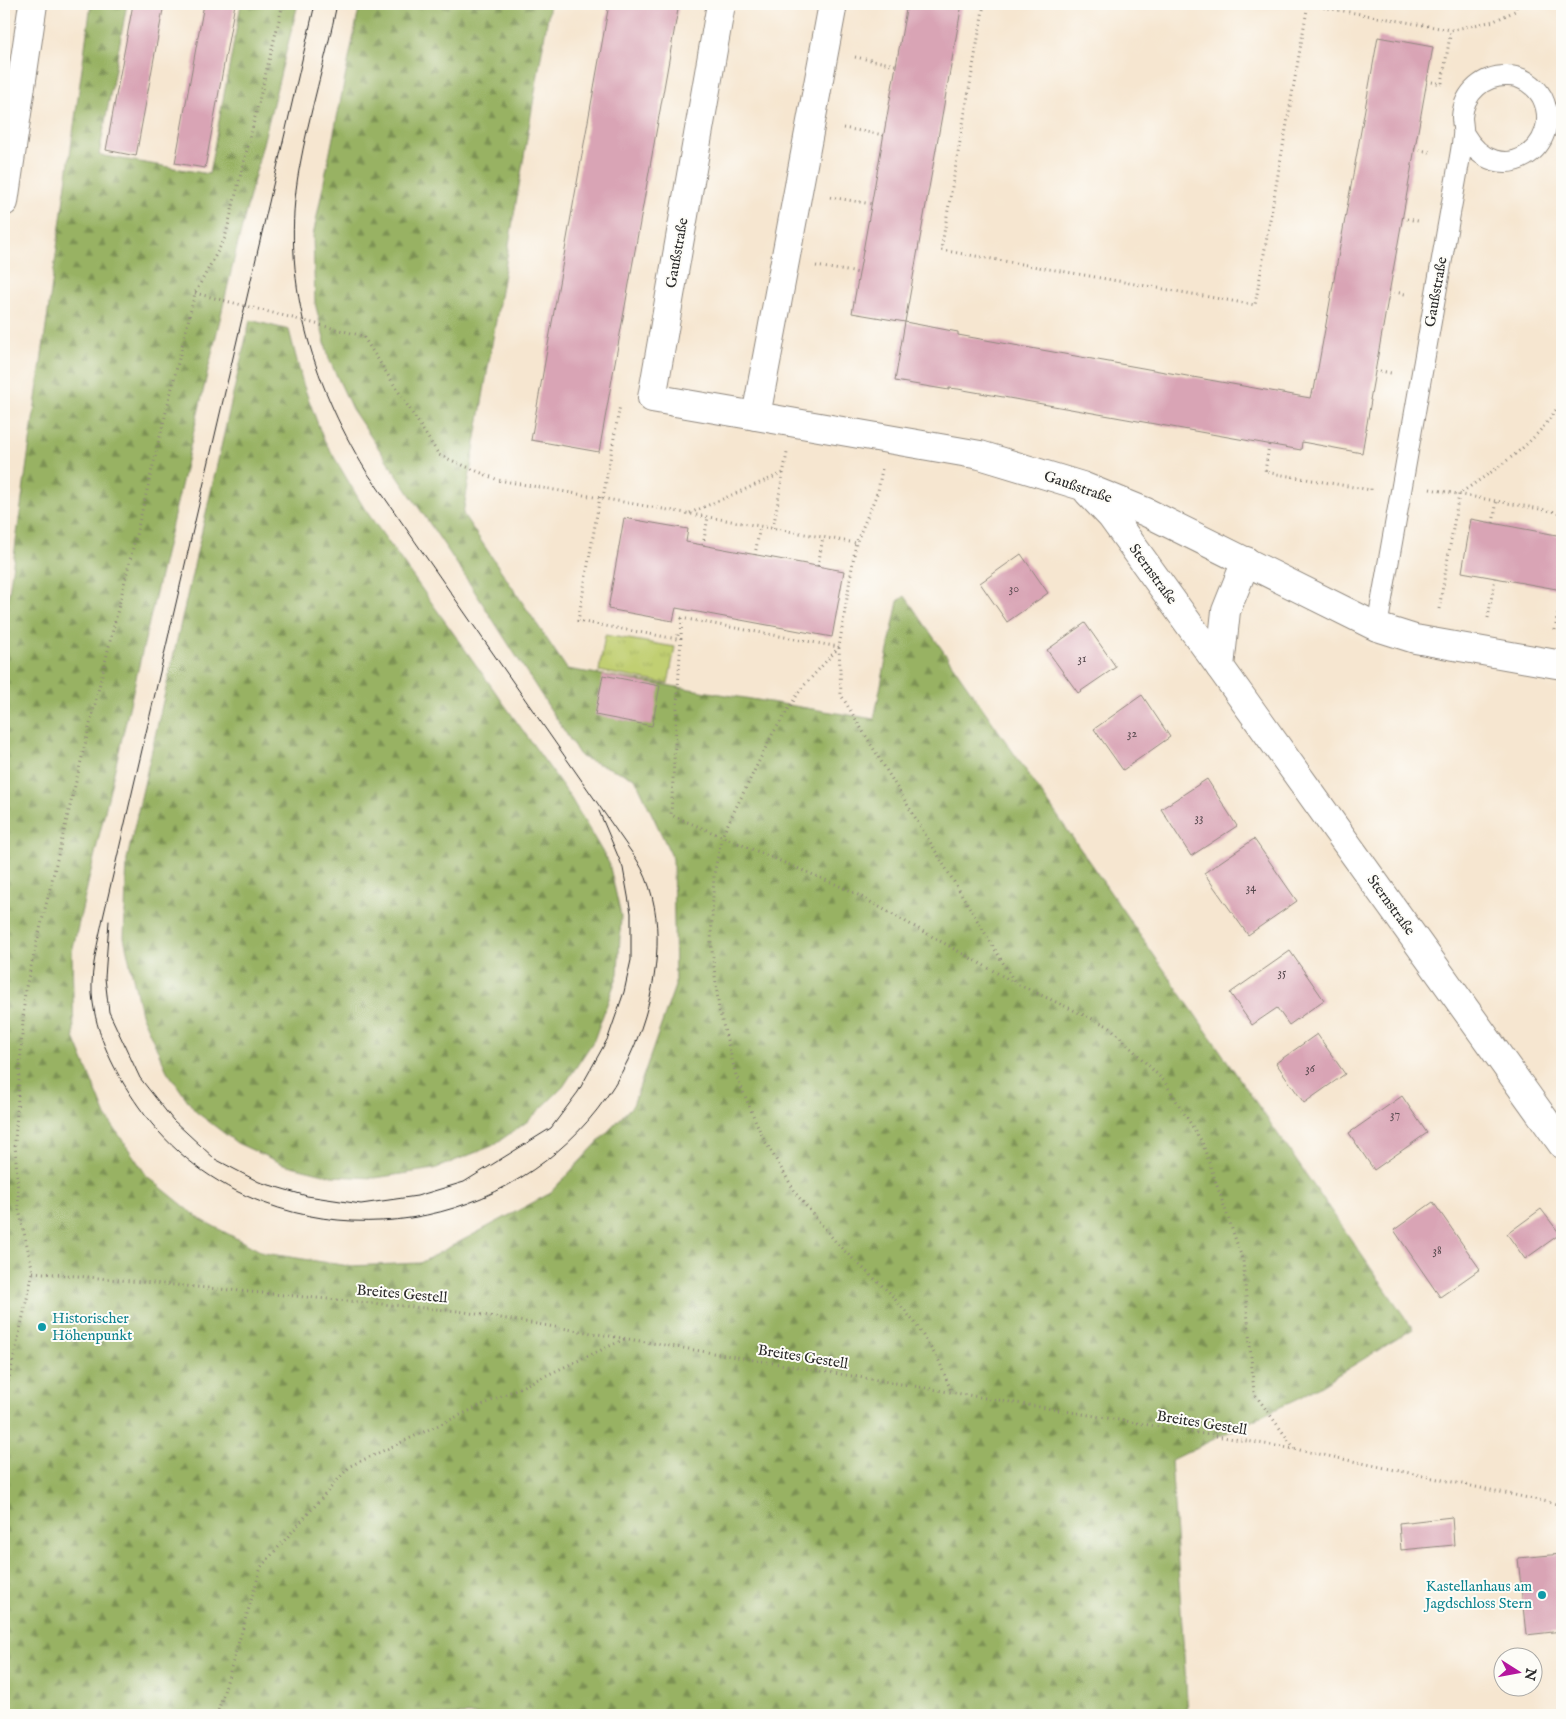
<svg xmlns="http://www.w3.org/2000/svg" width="1566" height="1719" font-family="'IM FELL English',serif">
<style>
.grass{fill:url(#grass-tufts);stroke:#767d4e}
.forest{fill:url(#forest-firs);stroke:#626e48}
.building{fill:#d9a4b5}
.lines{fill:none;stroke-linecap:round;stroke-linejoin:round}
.service-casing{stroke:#90887e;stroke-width:22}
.minor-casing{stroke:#90887e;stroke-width:30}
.trunk-casing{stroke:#90887e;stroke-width:30}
.path{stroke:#90887e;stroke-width:3;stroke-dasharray:1 4;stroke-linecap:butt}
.service{stroke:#fff;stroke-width:20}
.minor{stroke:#fff;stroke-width:28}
.trunk{stroke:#fff;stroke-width:28}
.tram{stroke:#2b2b2b;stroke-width:1}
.culture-dot{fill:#0f9aa8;stroke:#fdfcf7;stroke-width:2}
.labels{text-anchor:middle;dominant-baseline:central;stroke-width:4;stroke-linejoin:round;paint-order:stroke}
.number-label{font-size:12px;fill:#56494e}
.street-label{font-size:15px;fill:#2b2b2b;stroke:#fdfcf7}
.culture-label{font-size:15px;fill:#0d838f;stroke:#fdfcf7;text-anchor:start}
</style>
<defs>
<pattern id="grass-tufts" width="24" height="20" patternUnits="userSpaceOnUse" patternTransform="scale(1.25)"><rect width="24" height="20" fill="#c1cf72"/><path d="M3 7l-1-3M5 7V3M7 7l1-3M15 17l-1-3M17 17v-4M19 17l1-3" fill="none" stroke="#a6b263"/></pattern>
<pattern id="forest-firs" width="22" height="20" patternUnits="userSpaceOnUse" patternTransform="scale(1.25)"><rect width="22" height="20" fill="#98b264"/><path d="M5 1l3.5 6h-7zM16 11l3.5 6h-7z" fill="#7c9153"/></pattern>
</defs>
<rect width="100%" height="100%" fill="#fdfcf7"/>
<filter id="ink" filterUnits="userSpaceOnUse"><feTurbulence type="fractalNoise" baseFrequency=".02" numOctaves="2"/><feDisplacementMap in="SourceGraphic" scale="10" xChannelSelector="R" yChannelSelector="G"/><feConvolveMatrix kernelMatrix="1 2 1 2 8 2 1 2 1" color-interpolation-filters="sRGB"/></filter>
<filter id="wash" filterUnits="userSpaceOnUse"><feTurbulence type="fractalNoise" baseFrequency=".0096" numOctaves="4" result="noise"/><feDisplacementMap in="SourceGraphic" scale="20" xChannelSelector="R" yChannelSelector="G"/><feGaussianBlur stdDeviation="1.12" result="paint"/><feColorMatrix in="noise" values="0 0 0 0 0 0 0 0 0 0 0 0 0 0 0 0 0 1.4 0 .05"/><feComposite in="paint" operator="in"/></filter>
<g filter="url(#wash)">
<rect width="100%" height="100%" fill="#f6e6d0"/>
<polygon class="grass" points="605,635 675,647 668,684 599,671"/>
<g class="forest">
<polygon points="91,4 127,4 99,155 209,174 241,4 298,4 235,255 72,952 74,1037 106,1116 147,1176 200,1219 264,1253 349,1266 420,1263 549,1194 633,1105 675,986 673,859 635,778 581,757 457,564 352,409 329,359 315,303 313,236 360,4 550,4 463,514 567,669 874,719 898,601 905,596 1413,1329 1303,1396 1171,1460 1188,1715 4,1715 4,628"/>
<polygon points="250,320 289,330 303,384 323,438 364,508 569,795 609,863 621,916 618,974 594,1040 563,1087 528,1121 492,1146 434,1169 375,1178 332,1176 283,1164 237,1143 195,1111 167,1071 141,1014 124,937 127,859"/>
</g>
<g id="blocks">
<g class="building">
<polygon points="133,4 164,4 136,156 106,150"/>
<polygon points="204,4 235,4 205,168 175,163"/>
<polygon points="609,4 679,4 599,452 531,440"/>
<polygon points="907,4 962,4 905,322 852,313"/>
<polygon points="1378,37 1433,47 1370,400 1371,400 1362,453 1302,442 1301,450 958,389 949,388 949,390 895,381 905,322 958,332 958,335 1310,398 1312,390 1314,390"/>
<polygon points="624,518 688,529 686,542 844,571 832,637 676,608 673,621 608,609"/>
<polygon points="1471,519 1562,536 1562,590 1462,572"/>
<polygon points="1021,554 1048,593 1007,622 980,583"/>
<polygon points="1085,623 1116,667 1078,693 1047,650"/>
<polygon points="603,675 660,686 652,726 595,715"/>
<polygon points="1142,695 1170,737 1123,770 1094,729"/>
<polygon points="1207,779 1237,826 1191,856 1161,809"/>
<polygon points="1254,839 1297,901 1248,935 1204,873"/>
<polygon points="1290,951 1324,1000 1289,1025 1277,1008 1252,1025 1230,993"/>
<polygon points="1317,1034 1345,1074 1304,1103 1276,1063"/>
<polygon points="1402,1096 1427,1133 1374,1170 1349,1133"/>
<polygon points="1433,1202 1480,1269 1440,1297 1394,1230"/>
<polygon points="1541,1209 1560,1234 1525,1259 1507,1234"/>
<polygon points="1452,1517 1454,1545 1401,1550 1399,1523"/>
<polygon points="1562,1554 1562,1631 1526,1635 1518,1558"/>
</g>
</g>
</g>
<g filter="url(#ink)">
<use href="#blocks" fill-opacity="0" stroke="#90887e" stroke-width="1"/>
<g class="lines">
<g class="service-casing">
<path id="service" d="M1377,627l80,-453c2,-13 5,-26 6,-38 1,-7 -1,-13 -1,-19 2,-25 22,-42 46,-41 14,0 27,9 34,21 24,49 -43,97 -78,37"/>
</g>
<g class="minor-casing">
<g id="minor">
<polyline points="721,4 652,398 756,416"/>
<polyline points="833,4 756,416 980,455 1082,486 1146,512 1377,627 1415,639 1562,665"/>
<polyline points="1088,492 1111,516 1220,667"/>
<polyline points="1246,561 1226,611 1220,667 1562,1144"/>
</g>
</g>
<g class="trunk-casing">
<polyline id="trunk" points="4,202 33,4"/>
</g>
<g class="path">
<polyline points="984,4 941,250 1255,305 1308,4"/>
<polyline points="1304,4 1451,30 1494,21 1515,11 1517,4"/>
<polyline points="855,57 896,65"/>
<polyline points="1427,81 1442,84"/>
<polyline points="1442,83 1451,30"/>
<polyline points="843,128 884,135"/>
<polyline points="1414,149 1430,152"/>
<polyline points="830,197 872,204"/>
<polyline points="1402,218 1418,221"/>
<polyline points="816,266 859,273"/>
<polyline points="1389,291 1405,294"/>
<polyline points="195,293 363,336 439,455 498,480 856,543"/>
<polyline points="1375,370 1391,373"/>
<polyline points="1269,445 1265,472 1371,490 1371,488"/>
<polyline points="882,469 878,491 856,543 839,647 841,695 1014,981"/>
<polyline points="1430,489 1562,513"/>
<polyline points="600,497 578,621 677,639 679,631"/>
<polyline points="603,498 620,405"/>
<polyline points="690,513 783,473"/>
<polyline points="1493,523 1497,501"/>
<polyline points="773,528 787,453"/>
<polyline points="1562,536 1562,532"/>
<polyline points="703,545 708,517"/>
<polyline points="755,555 760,526"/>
<polyline points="818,566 823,537"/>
<path d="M1439,609l20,-115c41,-28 78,-50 103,-94"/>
<polyline points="681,618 839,647"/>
<polyline points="682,618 671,815 849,890 1015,983 1110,1027 1164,1081 1202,1142 1243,1261 1254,1393 1295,1449"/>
<polyline points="1488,618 1495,578"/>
<polyline points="1555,630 1562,591"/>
<polyline points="839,647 801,689 772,735 722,836 714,874 711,942 719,1009 736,1075 762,1136 797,1195 840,1247 889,1292 915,1323 939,1361 952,1393"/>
<polyline points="33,1272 458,1311 1295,1449 1562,1505"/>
<polyline points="4,1401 33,1272 19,1210 15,1141 25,991 195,293 225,238 283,4"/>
<polyline points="217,1715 261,1567 350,1466 625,1339"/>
</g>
<use href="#service" class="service"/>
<use href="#minor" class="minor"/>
<use href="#trunk" class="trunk"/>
<g class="tram">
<path d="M315,4l-212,914c-5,24 -12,50 -11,75 3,42 23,80 47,114 31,44 75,78 125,96 156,58 334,-26 381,-187 15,-50 20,-110 -8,-156l-271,-389c-55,-90 -86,-195 -67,-301 10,-56 27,-111 38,-166"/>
<polyline points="109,921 105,978 109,1012 140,1078 173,1120 215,1159 259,1182 307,1196 361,1204 417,1196 464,1182 551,1128 578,1092 608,1038 624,992 631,960 631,913 623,868 599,811"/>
</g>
</g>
</g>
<g class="culture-dot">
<circle cx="42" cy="1327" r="5"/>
<circle cx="1542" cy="1595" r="5"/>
</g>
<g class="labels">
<g class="number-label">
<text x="1014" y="588">30</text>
<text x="1082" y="658">31</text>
<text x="1132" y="733">32</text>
<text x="1199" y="817">33</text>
<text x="1251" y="887">34</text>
<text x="1282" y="972">35</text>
<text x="1310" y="1068">36</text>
<text x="1395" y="1114">37</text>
<text x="1437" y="1250">38</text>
</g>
<g class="street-label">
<text transform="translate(677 253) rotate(-80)">Gaußstraße</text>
<text transform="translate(1436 292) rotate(-80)">Gaußstraße</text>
<text transform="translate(1078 487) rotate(19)">Gaußstraße</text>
<text transform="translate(1153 574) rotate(54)">Sternstraße</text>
<text transform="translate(1391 905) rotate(54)">Sternstraße</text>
<text transform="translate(402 1294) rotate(5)">Breites Gestell</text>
<text transform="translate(803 1357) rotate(9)">Breites Gestell</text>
<text transform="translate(1202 1423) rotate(9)">Breites Gestell</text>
</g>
<g class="culture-label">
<text x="52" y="1318">Historischer<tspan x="52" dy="17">Höhenpunkt</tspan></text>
<text x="1532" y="1586" text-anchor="end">Kastellanhaus am<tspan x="1532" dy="17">Jagdschloss Stern</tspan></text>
</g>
</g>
<rect width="1566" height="1719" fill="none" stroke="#fdfcf7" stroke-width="20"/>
<g transform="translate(1518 1672) rotate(101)"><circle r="24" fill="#fdfcf7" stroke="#a9a8a5"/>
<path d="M0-4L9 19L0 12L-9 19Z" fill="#b5179e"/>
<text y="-8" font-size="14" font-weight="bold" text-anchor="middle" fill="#2b2b2b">N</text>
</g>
</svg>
